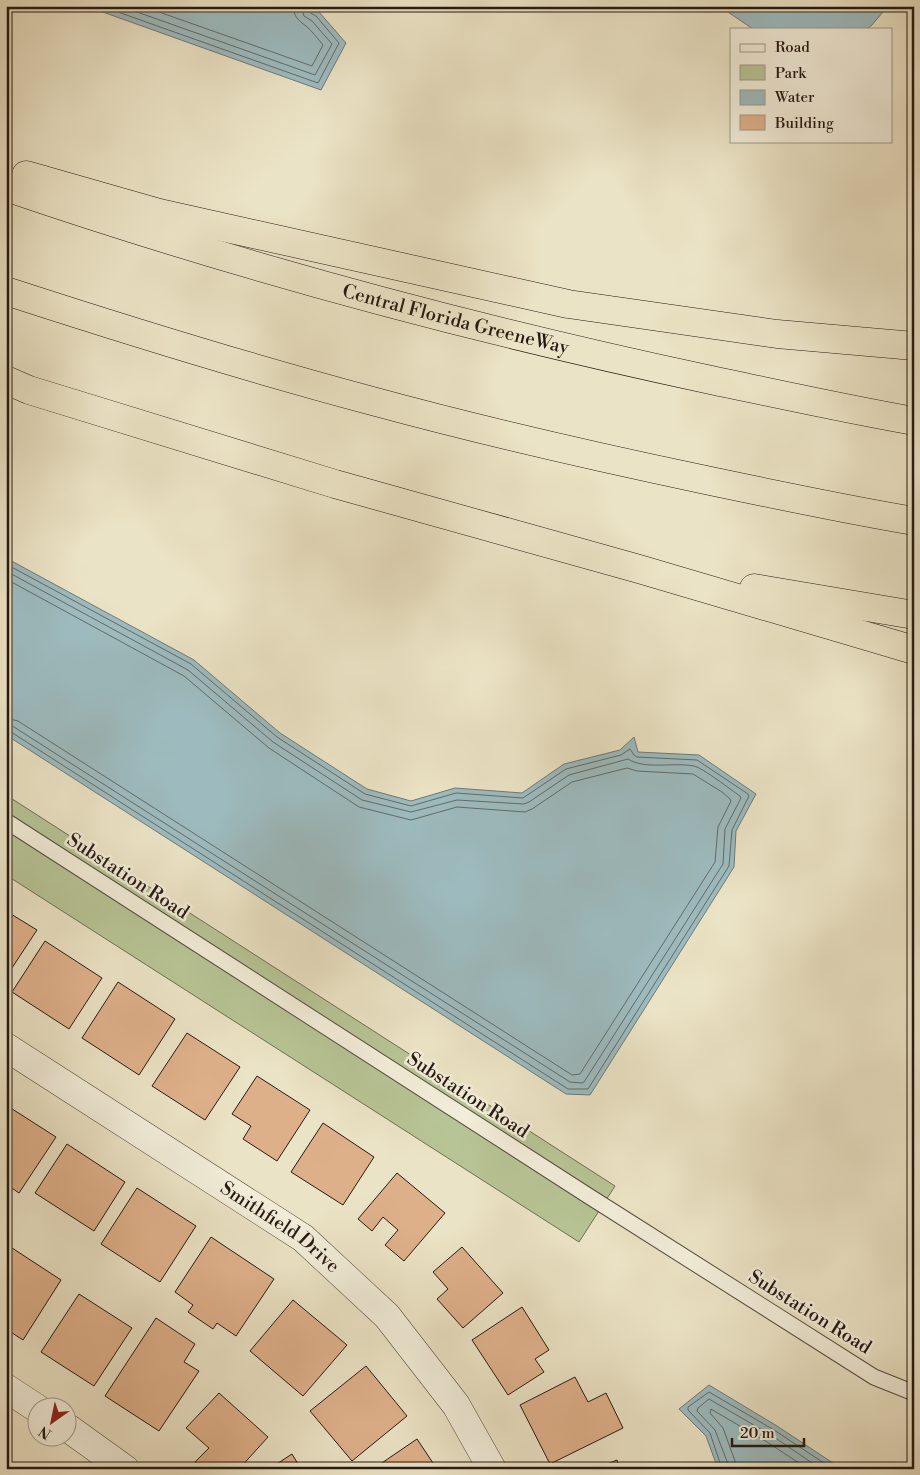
<svg xmlns="http://www.w3.org/2000/svg" width="920" height="1475" font-family="'Libre Bodoni',serif">
<style>
.green{fill:#b7c495;stroke:#6e6e54}
.water{fill:#9dbbbf;stroke:#6d7a7a}
.lines{fill:none;stroke-linecap:round;stroke-linejoin:round}
.shore{stroke:#626a69;stroke-width:1}
.building{fill:#deb08a;stroke:#261913}
.lane-casing{stroke:#574c40;stroke-width:17}
.street-casing{stroke:#574c40;stroke-width:29}
.highway-casing{stroke:#261913;stroke-width:29}
.lane{stroke:#f2edd9;stroke-width:15}
.street{stroke:#f2edd9;stroke-width:28}
.highway{stroke:#ebe3c5;stroke-width:28}
.labels{text-anchor:middle;dominant-baseline:central;stroke-width:5;stroke-linejoin:round;paint-order:stroke}
.street-label{font-size:19px;fill:#261913;stroke:#f2edd9}
</style>
<rect width="100%" height="100%" fill="#ebe3c5"/>
<filter id="stains"><feTurbulence type="fractalNoise" baseFrequency=".004" numOctaves="4"/><feColorMatrix values="0 0 0 0 .2 0 0 0 0 .09 0 0 0 0 .02 0 0 0 .5 -.17"/></filter>
<radialGradient id="worn" r=".72"><stop offset=".6" stop-color="#630" stop-opacity="0"/><stop offset="1" stop-color="#630" stop-opacity=".3"/></radialGradient>
<polygon class="green" points="6,795 615,1186 579,1242 6,875"/>
<g class="water">
<polygon points="86,6 309,6 319,12 346,43 321,90"/>
<polygon points="719,6 888,6 872,25 867,29 753,29"/>
<polygon points="6,558 194,660 280,733 367,789 411,801 455,788 522,793 564,764 620,750 634,737 638,752 699,755 756,794 736,831 734,867 590,1095 566,1094 6,735"/>
<polygon points="709,1385 777,1426 842,1469 718,1469 706,1436 679,1409"/>
</g>
<g class="lines">
<g class="shore">
<polyline points="101,6 318,83 339,43 316,16 309,12 307,6"/>
<polyline points="120,6 315,75 332,44 312,21 304,16 301,6"/>
<path d="M142,6l170,60 11,-21c-5,-6 -11,-14 -17,-19 -8,-6 -12,-9 -13,-20"/>
<polyline points="6,564 191,664 277,737 365,794 411,806 456,793 523,798 566,769 621,755 630,749 634,755 637,757 697,760 748,794 749,796 732,830 729,866 588,1089 568,1089 11,732 6,732"/>
<path d="M6,571l182,99 85,72 89,58 49,12 46,-12 67,4 5,-2 40,-27 59,-16c17,11 46,3 66,7 9,2 37,24 46,30l1,2 -16,31 -2,35 -139,218 -2,1 -12,-1 -556,-355 -8,-2"/>
<polyline points="6,579 184,676 269,748 359,807 411,820 457,807 525,812 532,809 572,782 627,768 637,771 693,774 722,792 730,799 731,801 718,827 715,862 580,1074 572,1075 18,721 6,718"/>
<polyline points="722,1469 710,1433 688,1410 688,1407 709,1392 774,1430 833,1469"/>
<polyline points="729,1469 728,1464 715,1430 697,1411 698,1408 709,1399 771,1435 821,1469"/>
<polyline points="736,1469 735,1461 723,1428 710,1413 711,1409 767,1442 808,1469"/>
</g>
</g>
<g class="building">
<polygon points="6,911 37,930 6,977"/>
<polygon points="45,941 102,978 69,1029 12,992"/>
<polygon points="118,982 175,1019 139,1075 82,1038"/>
<polygon points="187,1033 240,1067 205,1120 152,1086"/>
<polygon points="257,1076 310,1110 277,1161 243,1139 251,1126 232,1114"/>
<polygon points="6,1105 56,1137 19,1193 6,1184"/>
<polygon points="323,1123 374,1157 343,1205 291,1172"/>
<polygon points="67,1144 125,1182 94,1231 35,1193"/>
<polygon points="397,1173 445,1213 404,1261 385,1245 398,1230 383,1217 372,1231 358,1219"/>
<polygon points="137,1188 196,1226 160,1282 101,1244"/>
<polygon points="211,1237 274,1279 236,1336 217,1323 213,1329 188,1312 193,1305 175,1292"/>
<polygon points="6,1244 61,1280 23,1340 6,1329"/>
<polygon points="462,1247 503,1293 463,1328 437,1299 448,1289 433,1272"/>
<polygon points="79,1294 132,1328 94,1386 41,1352"/>
<polygon points="293,1300 347,1345 303,1396 250,1351"/>
<polygon points="522,1307 549,1350 535,1359 544,1372 508,1395 472,1340"/>
<polygon points="156,1318 195,1344 184,1362 199,1371 159,1431 105,1396"/>
<polygon points="366,1366 407,1416 352,1461 310,1411"/>
<polygon points="575,1377 588,1402 606,1393 623,1428 550,1464 520,1405"/>
<polygon points="219,1393 268,1437 239,1469 202,1469 195,1462 209,1448 186,1428"/>
<polygon points="417,1439 437,1469 373,1469"/>
<polygon points="292,1454 301,1469 269,1469"/>
<polygon points="617,1460 620,1469 595,1469"/>
</g>
<g class="lines">
<g class="lane-casing">
<polyline id="lane" points="6,821 587,1195 874,1377 914,1393"/>
</g>
<g class="street-casing">
<g id="street">
<path id="s1" d="M6,1047l297,191 84,78 69,89 36,64"/>
<polyline points="6,1388 38,1409"/>
<polyline points="68,1428 125,1469"/>
</g>
</g>
<g class="highway-casing">
<g id="highway">
<polyline points="26,175 159,213 568,304 777,334 914,346"/>
<path id="s2" d="M6,187c231,79 466,142 705,193 67,14 135,29 203,41"/>
<path d="M6,291c123,40 246,78 370,111 107,29 216,54 325,77 71,15 142,30 213,42"/>
<polyline points="6,380 29,390 335,484 639,569 914,650"/>
<polyline points="754,588 914,615"/>
</g>
</g>
<use href="#lane" class="lane"/>
<use href="#street" class="street"/>
<use href="#highway" class="highway"/>
</g>
<g class="labels">
<g class="street-label">
<text stroke="none"><textPath href="#s2" startOffset="469">Central Florida GreeneWay</textPath></text>
<text transform="translate(128 876) rotate(33)">Substation Road</text>
<text transform="translate(468 1095) rotate(33)">Substation Road</text>
<text stroke="none"><textPath href="#s1" startOffset="328">Smithfield Drive</textPath></text>
<text transform="translate(810 1312) rotate(32)">Substation Road</text>
</g>
</g>
<rect width="920" height="1475" fill="none" stroke="#ebe3c5" stroke-width="25"/>
<rect x="8" y="8" width="905" height="1460" fill="none" stroke="#261913" stroke-width="2.5"/>
<rect x="12" y="12" width="895" height="1450" fill="none" stroke="#261913"/>
<rect x="730" y="28" width="162" height="115" fill="#f2edd9" stroke="#a0988a"/>
<rect x="740" y="44" width="25" height="8" fill="#f2edd9" stroke="#a0988a"/>
<text x="775" y="52" font-size="15" fill="#261913">Road</text>
<rect x="740" y="65" width="25" height="15" fill="#b7c495" stroke="#a0988a"/>
<text x="775" y="78" font-size="15" fill="#261913">Park</text>
<rect x="740" y="90" width="25" height="15" fill="#9dbbbf" stroke="#a0988a"/>
<text x="775" y="102" font-size="15" fill="#261913">Water</text>
<rect x="740" y="115" width="25" height="15" fill="#deb08a" stroke="#a0988a"/>
<text x="775" y="128" font-size="15" fill="#261913">Building</text>
<g transform="translate(52 1422) rotate(213)"><circle r="24" fill="#f2edd9" stroke="#a0988a"/>
<path d="M0-4L9 19L0 12L-9 19Z" fill="#8f2418"/>
<text y="-8" font-size="14" font-weight="bold" text-anchor="middle" fill="#261913">N</text>
</g>
<path d="M732 1438v8h72v-8" fill="none" stroke="#261913" stroke-width="2.5"/>
<text x="740" y="1438" font-size="15" fill="#261913" stroke="#f2edd9" stroke-width="4" paint-order="stroke">20 m</text>
<rect width="100%" height="100%" filter="url(#stains)"/>
<rect width="100%" height="100%" fill="url(#worn)"/>
</svg>
